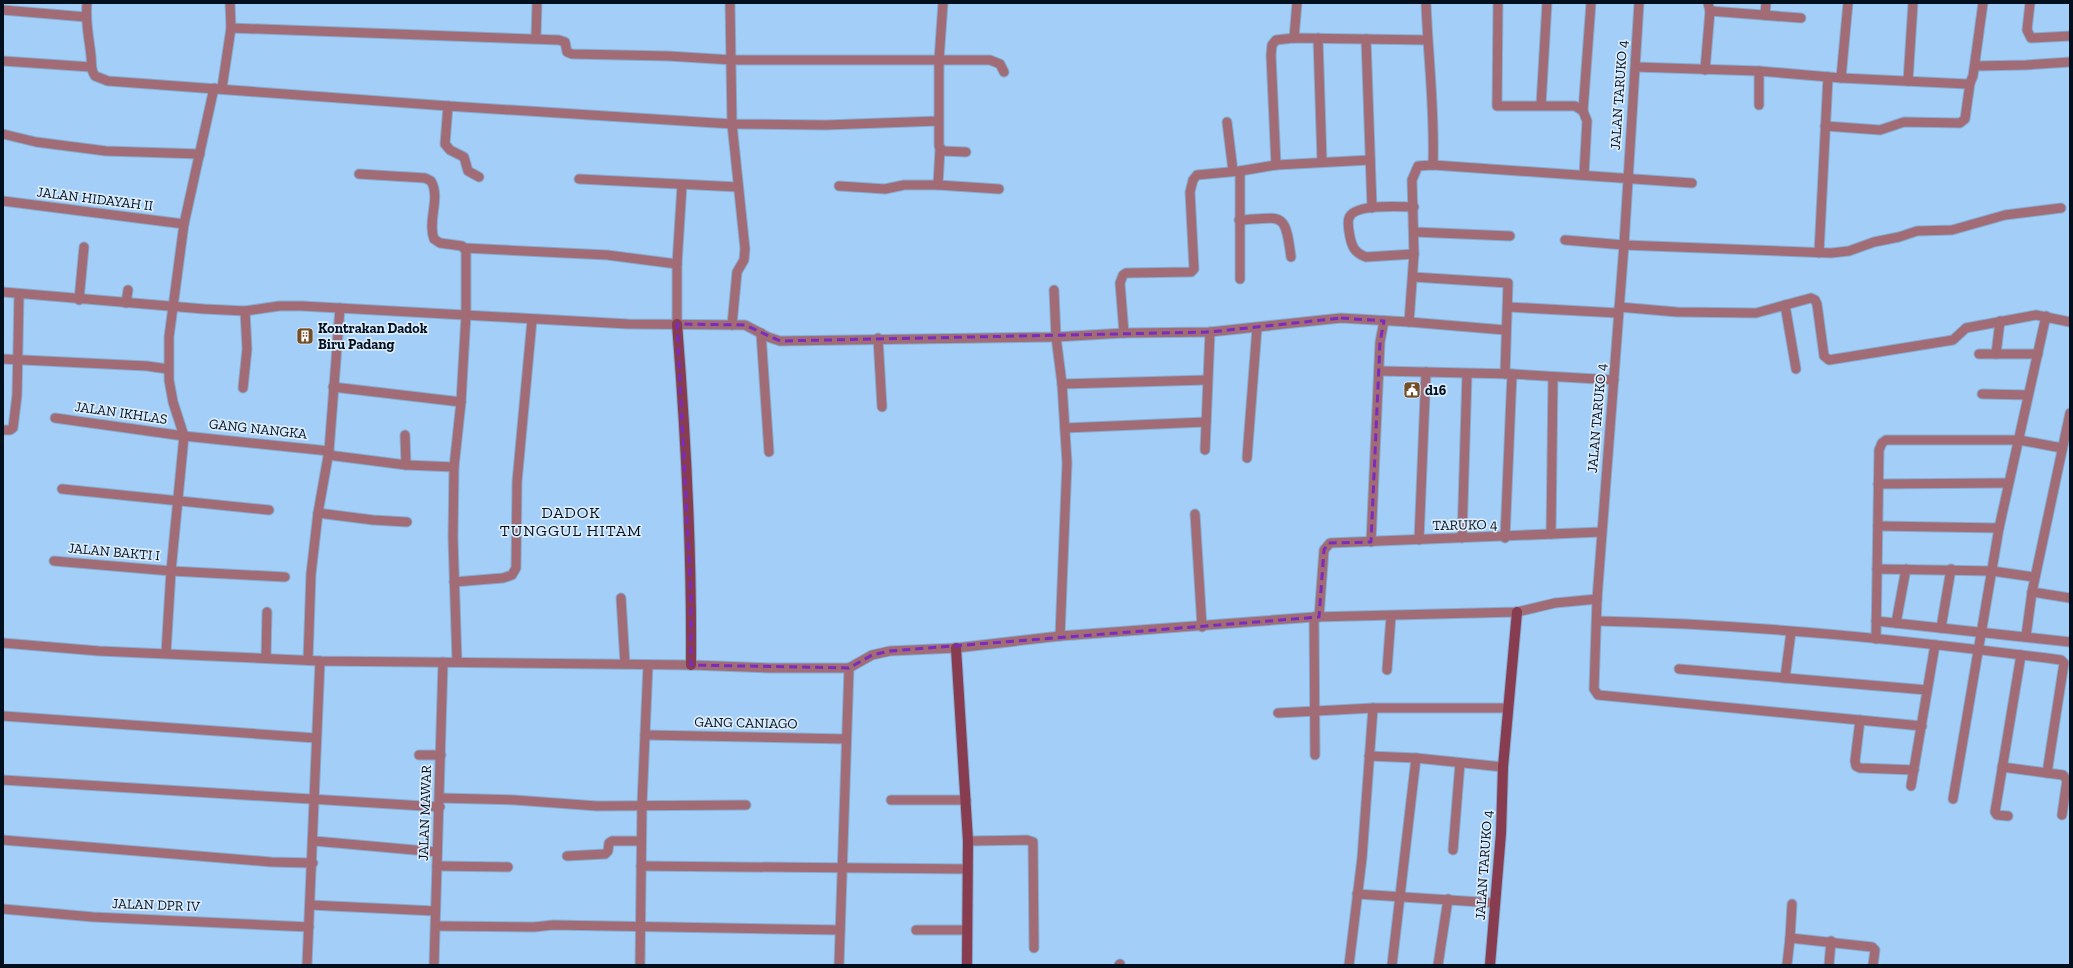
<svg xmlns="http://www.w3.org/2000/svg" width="2073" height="968" font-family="'Zilla Slab',serif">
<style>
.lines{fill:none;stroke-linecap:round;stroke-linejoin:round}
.street-casing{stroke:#86acd0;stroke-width:11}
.secondary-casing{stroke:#86acd0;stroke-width:12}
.street{stroke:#a16c76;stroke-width:9}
.secondary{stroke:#883c4f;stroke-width:10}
.marked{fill:none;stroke:#7b2cbf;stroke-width:3;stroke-dasharray:8 5;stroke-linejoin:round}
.labels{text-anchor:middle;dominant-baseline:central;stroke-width:3.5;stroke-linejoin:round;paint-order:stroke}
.street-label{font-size:14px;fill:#020f1c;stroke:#dbecfd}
.poi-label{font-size:14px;font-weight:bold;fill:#020f1c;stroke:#dbecfd;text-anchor:start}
.quarter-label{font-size:16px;letter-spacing:1px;fill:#020f1c;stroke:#dbecfd}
</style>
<rect width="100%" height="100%" fill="#a3cef7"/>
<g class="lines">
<g class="street-casing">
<g id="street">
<path d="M87,3c-2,19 2,34 4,53 1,8 -1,13 4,20l13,5 340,25 284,18 94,1 112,-4"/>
<polyline points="730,3 732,124 745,249 744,260 737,272 732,325"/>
<polyline points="943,3 939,60 939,146 943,151 966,152"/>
<path d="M1426,3c2,54 9,107 7,162"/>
<polyline points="1498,3 1497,106 1575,106 1583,111 1587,121 1584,175"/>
<polyline points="2030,3 2027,30 2031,38 2070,36"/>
<polyline points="3,10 86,17"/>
<polyline points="1710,11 1801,18"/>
<polyline points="1765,15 1766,3"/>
<polyline points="231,28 559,40 565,42 567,52 572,54 668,56 732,60 990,60 1000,64 1004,72"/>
<polyline points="536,38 537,3"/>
<polyline points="1294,38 1297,3"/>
<polyline points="1318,38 1322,162"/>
<polyline points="1366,39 1372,208"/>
<polyline points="3,61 91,67"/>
<polyline points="1975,66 2026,65 2070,62"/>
<polyline points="1636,67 1759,71 1841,78 1967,84 1970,83 1973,76 1983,3"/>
<polyline points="1705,70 1710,11 1708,3"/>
<polyline points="1759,71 1759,105"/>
<polyline points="1841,78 1848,3"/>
<polyline points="1908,81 1913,3"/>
<polyline points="222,88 231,28 230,3"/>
<polyline points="1541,105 1547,3"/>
<polyline points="448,106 445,144 450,150 464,157 468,171 479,177"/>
<polyline points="1583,111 1591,3"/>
<polyline points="1227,122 1233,171"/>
<polyline points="1825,126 1880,130 1904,122 1960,123 1965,119 1970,83"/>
<polyline points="3,134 36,142 106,151 200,154"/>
<polyline points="1276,165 1271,55 1272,45 1276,40 1294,38 1427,40"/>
<polyline points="1240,171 1240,279"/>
<path d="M359,174l66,4 6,3c10,17 -4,40 3,58l6,4 22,3 4,5v64l-5,87 -7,65 -1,71 4,124"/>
<polyline points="579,179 738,187"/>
<polyline points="938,185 940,149"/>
<polyline points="839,186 885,189 904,185 938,185 999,189"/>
<polyline points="3,201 184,224"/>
<path d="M1239,220c44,-2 46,-10 52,37"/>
<polyline points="1414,232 1510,236"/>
<polyline points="1565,240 1624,245 1831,253 1849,251 1874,242 1899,237 1917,231 1952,230 2005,215 2061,208"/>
<polyline points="464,248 607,255 677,264"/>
<polyline points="1819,253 1828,77"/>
<path d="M1414,254l-48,3c-11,-4 -14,-10 -16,-20 -1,-6 -3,-14 -1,-19 5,-15 51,-11 65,-11"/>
<polyline points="1413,277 1508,283 1505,374"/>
<polyline points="1054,290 1056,337 1062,384 1067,463 1060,636"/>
<polyline points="3,292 204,309 245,311 279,306 302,306 628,324 745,325 768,337 780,341 1056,337 1124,333 1210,332 1341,318 1409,322 1414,254 1412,180 1418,166 1433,165 1692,183"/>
<polyline points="79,300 84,247"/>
<polyline points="126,303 128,290"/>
<polyline points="1785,305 1796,369"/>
<polyline points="1508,307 1618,313"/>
<polyline points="1619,307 1677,312 1756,313 1811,298 1815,300 1817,304 1824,356 1829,360 1953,340 1966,328 2036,315 2070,322"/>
<polyline points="1409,322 1505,330"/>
<polyline points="677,324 677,264 682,185"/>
<polyline points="761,333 769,452"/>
<polyline points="1124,333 1120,283 1123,275 1126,273 1191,272 1194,269 1190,192 1193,180 1197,175 1240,171 1276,165 1370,160"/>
<polyline points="878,338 882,407"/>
<polyline points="1979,354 2038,354"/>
<polyline points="1996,354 2000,321"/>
<polyline points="3,359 147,366 168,369"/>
<polyline points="1379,371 1512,374 1614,380"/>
<polyline points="1062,384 1207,380"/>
<polyline points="333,387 461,402"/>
<polyline points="243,388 247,349 245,311"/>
<polyline points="1982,394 2028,395"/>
<polyline points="2070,413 2032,592 2070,598"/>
<polyline points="55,418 184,436 329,451"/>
<polyline points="1065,428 1206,422"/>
<polyline points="3,430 10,430 13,428 17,395 19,295"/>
<polyline points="405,435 406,465"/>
<polyline points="1205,450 1210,332"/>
<polyline points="328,455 406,465 454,467"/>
<polyline points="1247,458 1257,328"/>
<polyline points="1878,484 2008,483"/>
<polyline points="62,489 269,510"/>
<polyline points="318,513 373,520 407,522"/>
<polyline points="1195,514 1202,627"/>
<polyline points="1878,526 1999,528"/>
<polyline points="1551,534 1553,377"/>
<polyline points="1462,538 1467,374"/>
<polyline points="1505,538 1512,374"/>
<polyline points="1419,540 1426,372"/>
<polyline points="1371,542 1380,342 1384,321"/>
<polyline points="54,561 171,571 285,577"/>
<polyline points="1877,569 1992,571 2034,577"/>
<polyline points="454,582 503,578 512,575 516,568 517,482 532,320"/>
<polyline points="621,598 625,664"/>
<polyline points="1597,599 1594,689 1598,695 1922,726"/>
<polyline points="1314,617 1315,755"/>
<polyline points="1319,617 1324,550 1330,543 1601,532"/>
<path d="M1597,621c155,3 310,19 464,39l3,3 -17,110 16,2 4,5 -5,35"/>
<polyline points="1876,621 2070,642"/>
<polyline points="1896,623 1906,569"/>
<polyline points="1941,628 1951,569"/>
<polyline points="2026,636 2032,592"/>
<polyline points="1876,639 1879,450 1882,443 1886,440 2019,440 2062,448"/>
<polyline points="3,643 99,651 320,661 691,665 769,668 849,668 872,655 890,651 956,648 1060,636 1314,617 1517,612 1555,603 1597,599 1624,245 1639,3"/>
<polyline points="166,653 171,571 184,436 173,402 169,380 169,337 184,224 214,88"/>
<polyline points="266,658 267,612"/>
<polyline points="308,660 311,574 318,513 329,451 340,308"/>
<polyline points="1679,669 1927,690"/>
<polyline points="1387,670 1391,616"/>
<polyline points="1785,678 1791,632"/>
<polyline points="1278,713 1373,708"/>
<polyline points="3,716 315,738"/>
<polyline points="1860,720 1855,761 1856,766 1860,768 1914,770"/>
<polyline points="645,735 846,739"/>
<polyline points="419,755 441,755"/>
<polyline points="1369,756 1416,758 1503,767"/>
<polyline points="2002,767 2047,773"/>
<polyline points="3,780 440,807"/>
<polyline points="1911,786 1935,645"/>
<polyline points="440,798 515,800 597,806 746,805"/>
<polyline points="1953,799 1999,528 2046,316"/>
<polyline points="891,800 966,800"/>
<polyline points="2008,816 1997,815 1995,812 2021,655"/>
<polyline points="3,840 271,862 313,863"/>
<polyline points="314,841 437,852"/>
<polyline points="968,841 1027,840 1033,842 1034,948"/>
<polyline points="1453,850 1460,763"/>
<polyline points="567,856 605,854 608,851 609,843 612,841 641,841"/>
<polyline points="437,866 508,867"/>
<polyline points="641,866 967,869"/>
<polyline points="1357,894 1495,903"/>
<polyline points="310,905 435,911"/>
<polyline points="3,909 93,917 309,927"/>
<polyline points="436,926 534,927 553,925 840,930"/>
<polyline points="916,930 967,930"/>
<polyline points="1790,938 1792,904"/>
<polyline points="307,965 320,661"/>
<polyline points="434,965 443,662"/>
<polyline points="640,965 642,804 648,665"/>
<polyline points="839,965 849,668"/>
<polyline points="1119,965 1120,964"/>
<polyline points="1349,965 1362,858 1373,708 1508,708"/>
<polyline points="1392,965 1416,758"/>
<polyline points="1438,965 1448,899"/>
<polyline points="1787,965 1790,938 1872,947 1875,950 1873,965"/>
<polyline points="1829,965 1831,941"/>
</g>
</g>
<g class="secondary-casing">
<g id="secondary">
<path d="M677,324c9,114 15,228 14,341"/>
<polyline points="956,648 968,841 967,965"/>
<polyline points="1490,965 1501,833 1503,767 1517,612"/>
</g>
</g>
<use href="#street" class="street"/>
<use href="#secondary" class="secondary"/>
</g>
<path class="marked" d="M1341,318l43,3 -4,21 -9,200 -43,1 -4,7 -5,67 -429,34 -18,4 -23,13 -158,-3v-69l-14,-272 68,1 35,16 430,-9z"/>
<defs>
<g id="building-square" transform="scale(0.9)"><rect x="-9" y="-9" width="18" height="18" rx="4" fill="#724f28" stroke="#dbecfd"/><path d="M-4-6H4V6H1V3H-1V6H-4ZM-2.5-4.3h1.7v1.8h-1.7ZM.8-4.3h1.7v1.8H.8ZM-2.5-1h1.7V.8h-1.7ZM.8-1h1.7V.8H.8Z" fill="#fff"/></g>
<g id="civic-square" transform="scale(0.9)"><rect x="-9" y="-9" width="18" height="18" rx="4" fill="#724f28" stroke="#dbecfd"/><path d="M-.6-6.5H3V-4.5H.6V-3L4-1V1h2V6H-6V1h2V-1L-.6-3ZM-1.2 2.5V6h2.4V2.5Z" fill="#fff"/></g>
</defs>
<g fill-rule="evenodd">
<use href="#building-square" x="305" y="336"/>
<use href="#civic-square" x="1412" y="390"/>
</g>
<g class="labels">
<g class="street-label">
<text transform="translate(1619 95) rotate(-86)">JALAN TARUKO 4</text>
<text transform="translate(95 199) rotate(7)">JALAN HIDAYAH II</text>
<text transform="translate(121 413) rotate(8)">JALAN IKHLAS</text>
<text transform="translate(1597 418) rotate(-85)">JALAN TARUKO 4</text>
<text transform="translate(258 429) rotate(6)">GANG NANGKA</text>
<text transform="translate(1465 525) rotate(-1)">TARUKO 4</text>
<text transform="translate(114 552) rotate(5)">JALAN BAKTI I</text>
<text transform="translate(746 723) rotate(1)">GANG CANIAGO</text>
<text transform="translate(425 813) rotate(-88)">JALAN MAWAR</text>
<text transform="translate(1484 865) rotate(-86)">JALAN TARUKO 4</text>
<text transform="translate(156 905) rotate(2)">JALAN DPR IV</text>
</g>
<g class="poi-label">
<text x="318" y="328">Kontrakan Dadok<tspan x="318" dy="16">Biru Padang</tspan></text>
<text x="1425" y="390">d16</text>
</g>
<g class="quarter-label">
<text x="571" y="512">DADOK<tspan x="571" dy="18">TUNGGUL HITAM</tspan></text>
</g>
</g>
<rect width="2073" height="968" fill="none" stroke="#020f1c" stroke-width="8"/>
</svg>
